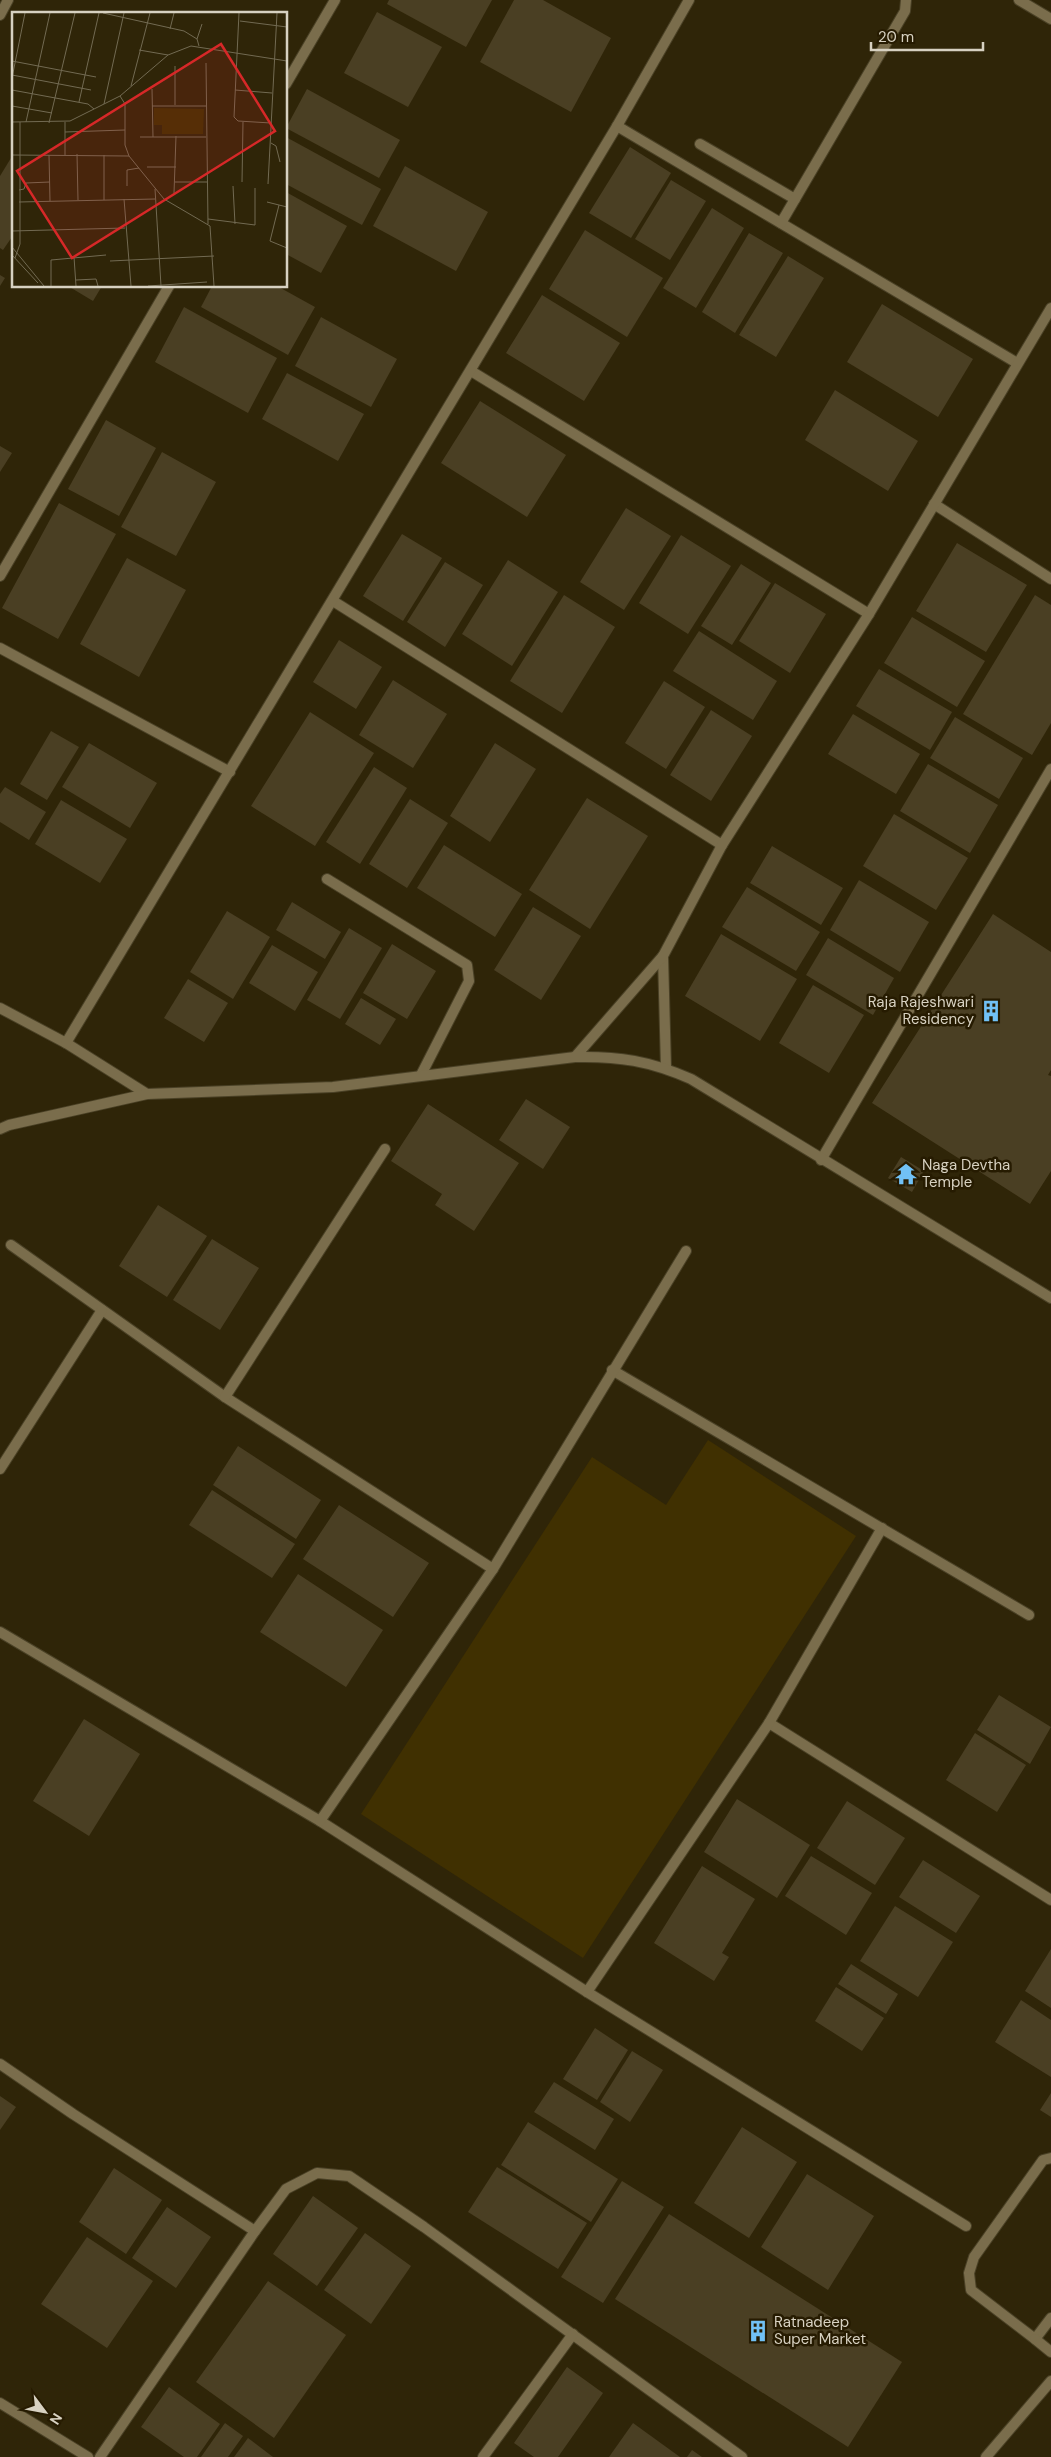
<svg xmlns="http://www.w3.org/2000/svg" width="1051" height="2457" font-family="'DM Sans',sans-serif">
<style>
.green{fill:#403001}
.building{fill:#4a3f23}
.lines{fill:none;stroke-linecap:round;stroke-linejoin:round}
.minor-casing{stroke:#4a4126;stroke-width:12}
.tertiary-casing{stroke:#4a4126;stroke-width:12}
.minor{stroke:#7a6d4c;stroke-width:10}
.tertiary{stroke:#7a6d4c;stroke-width:10}
.labels{text-anchor:middle;dominant-baseline:central;stroke-width:5;stroke-linejoin:round;paint-order:stroke}
.poi-label{font-size:15px;fill:#d7d1c1;stroke:#261b01;text-anchor:start}
.inset-road{fill:none;stroke:#726a52;stroke-width:1}
.view{fill:#d62828;fill-opacity:0.15;stroke:#d62828;stroke-width:2.5}
.inset-edge{fill:none;stroke:#d7d1c1;stroke-width:2.5}
</style>
<rect width="100%" height="100%" fill="#2f2508"/>
<polygon class="green" points="708,1440 856,1536 583,1958 361,1814 592,1457 666,1505"/>
<g class="building">
<polygon points="389,0 492,0 466,47 387,4"/>
<polygon points="514,0 543,0 611,38 571,112 480,62"/>
<polygon points="377,12 442,47 408,107 344,73"/>
<polygon points="307,89 400,140 379,178 286,128"/>
<polygon points="286,137 381,189 362,225 286,184"/>
<polygon points="630,147 671,173 631,238 589,213"/>
<polygon points="11,158 14,160 14,234 3,250 0,248 0,176"/>
<polygon points="405,166 488,212 456,271 373,226"/>
<polygon points="671,180 706,201 670,260 635,239"/>
<polygon points="286,192 347,226 321,273 286,254"/>
<polygon points="712,208 744,228 696,308 663,288"/>
<polygon points="585,230 663,278 627,337 549,289"/>
<polygon points="749,233 783,253 735,333 702,312"/>
<polygon points="788,256 824,278 776,357 739,335"/>
<polygon points="0,275 5,278 0,286"/>
<polygon points="68,286 102,286 93,301"/>
<polygon points="212,286 277,286 315,307 288,355 201,307"/>
<polygon points="542,295 620,343 584,401 506,353"/>
<polygon points="882,304 973,359 938,417 847,362"/>
<polygon points="184,307 277,358 248,413 155,362"/>
<polygon points="321,317 397,359 371,407 295,366"/>
<polygon points="287,373 364,414 338,461 262,419"/>
<polygon points="835,390 918,441 888,491 805,440"/>
<polygon points="480,401 566,455 527,517 441,463"/>
<polygon points="106,420 156,448 119,516 68,489"/>
<polygon points="0,446 12,453 0,472"/>
<polygon points="162,452 216,482 176,556 121,527"/>
<polygon points="59,503 116,534 58,639 2,608"/>
<polygon points="626,508 671,536 624,610 580,582"/>
<polygon points="402,534 442,558 403,621 363,596"/>
<polygon points="681,535 731,566 688,634 639,603"/>
<polygon points="957,543 1027,585 986,652 916,611"/>
<polygon points="127,558 186,590 139,677 80,644"/>
<polygon points="508,560 558,592 512,666 462,634"/>
<polygon points="445,562 483,585 445,647 407,622"/>
<polygon points="741,564 771,583 732,645 701,626"/>
<polygon points="775,583 826,614 790,673 739,641"/>
<polygon points="564,595 615,627 562,713 510,681"/>
<polygon points="1035,595 1051,605 1051,723 1032,755 963,714"/>
<polygon points="912,617 985,661 957,707 884,663"/>
<polygon points="699,631 777,681 753,720 673,671"/>
<polygon points="339,640 382,667 356,709 313,682"/>
<polygon points="879,669 952,712 930,750 856,706"/>
<polygon points="393,680 447,714 413,768 359,735"/>
<polygon points="664,681 705,707 666,769 625,743"/>
<polygon points="711,710 752,736 711,801 670,775"/>
<polygon points="310,712 374,753 315,846 251,806"/>
<polygon points="853,714 920,754 896,794 828,754"/>
<polygon points="955,717 1023,758 999,799 930,758"/>
<polygon points="51,731 79,747 47,800 20,784"/>
<polygon points="89,743 157,783 130,828 62,787"/>
<polygon points="495,743 536,769 490,842 450,816"/>
<polygon points="928,764 998,805 970,853 900,811"/>
<polygon points="374,767 407,788 360,864 326,842"/>
<polygon points="5,787 46,812 29,840 0,822 0,794"/>
<polygon points="587,798 648,836 590,929 529,890"/>
<polygon points="410,799 448,823 407,888 369,864"/>
<polygon points="61,800 127,839 100,883 35,844"/>
<polygon points="894,814 968,858 936,910 863,866"/>
<polygon points="444,845 522,894 495,937 417,888"/>
<polygon points="772,846 843,888 821,925 750,883"/>
<polygon points="859,880 929,922 900,972 830,930"/>
<polygon points="747,887 820,932 796,971 722,927"/>
<polygon points="292,902 341,932 325,959 276,930"/>
<polygon points="533,907 581,936 541,1000 494,970"/>
<polygon points="227,911 270,937 233,999 190,972"/>
<polygon points="993,914 1051,952 1051,1070 1048,1075 1051,1076 1051,1171 1030,1204 872,1103"/>
<polygon points="349,928 382,948 340,1019 307,1000"/>
<polygon points="721,934 797,979 760,1041 685,996"/>
<polygon points="828,938 894,978 873,1015 806,975"/>
<polygon points="392,944 436,971 407,1019 363,993"/>
<polygon points="272,945 318,972 295,1011 249,983"/>
<polygon points="188,979 228,1003 204,1042 164,1018"/>
<polygon points="813,985 864,1015 829,1073 779,1043"/>
<polygon points="361,998 396,1019 380,1045 345,1024"/>
<polygon points="526,1099 570,1127 543,1169 499,1140"/>
<polygon points="428,1104 519,1163 474,1231 435,1205 442,1194 391,1161"/>
<polygon points="901,1157 924,1171 912,1192 888,1178"/>
<polygon points="158,1205 207,1236 167,1297 119,1266"/>
<polygon points="212,1239 259,1268 220,1330 173,1300"/>
<polygon points="238,1446 321,1500 296,1539 213,1485"/>
<polygon points="212,1490 295,1544 272,1578 189,1525"/>
<polygon points="339,1505 429,1563 393,1617 303,1559"/>
<polygon points="298,1574 383,1630 346,1687 260,1632"/>
<polygon points="999,1695 1051,1727 1030,1764 977,1730"/>
<polygon points="84,1719 140,1754 89,1836 33,1801"/>
<polygon points="975,1733 1026,1765 997,1812 946,1780"/>
<polygon points="737,1799 810,1845 777,1898 704,1852"/>
<polygon points="847,1801 905,1838 875,1885 817,1848"/>
<polygon points="811,1856 872,1893 846,1935 785,1896"/>
<polygon points="923,1860 980,1896 956,1933 899,1897"/>
<polygon points="702,1866 755,1899 722,1953 729,1957 714,1981 654,1943"/>
<polygon points="895,1906 953,1942 918,1997 860,1961"/>
<polygon points="1051,1949 1051,2008 1025,1991"/>
<polygon points="851,1964 898,1994 886,2014 838,1984"/>
<polygon points="836,1987 884,2018 862,2051 815,2021"/>
<polygon points="1021,2000 1051,2020 1051,2077 995,2042"/>
<polygon points="595,2028 628,2050 597,2100 563,2079"/>
<polygon points="632,2051 663,2070 630,2122 600,2102"/>
<polygon points="554,2082 614,2119 595,2150 534,2112"/>
<polygon points="1051,2093 1051,2117 1040,2110"/>
<polygon points="0,2096 16,2107 0,2130"/>
<polygon points="528,2122 618,2179 591,2222 501,2165"/>
<polygon points="742,2127 797,2162 749,2238 694,2203"/>
<polygon points="497,2167 587,2223 558,2269 468,2212"/>
<polygon points="114,2168 162,2200 126,2254 79,2222"/>
<polygon points="807,2174 874,2216 828,2290 761,2247"/>
<polygon points="622,2181 664,2207 603,2303 561,2277"/>
<polygon points="313,2196 358,2228 317,2286 273,2254"/>
<polygon points="167,2207 211,2237 176,2288 132,2258"/>
<polygon points="669,2214 902,2362 848,2447 615,2299"/>
<polygon points="365,2233 411,2266 371,2324 324,2290"/>
<polygon points="87,2237 153,2281 107,2348 41,2304"/>
<polygon points="268,2281 346,2335 274,2438 196,2382"/>
<polygon points="567,2367 603,2393 558,2457 534,2457 514,2443"/>
<polygon points="169,2387 220,2424 197,2457 184,2457 141,2427"/>
<polygon points="225,2423 243,2436 228,2457 201,2457"/>
<polygon points="633,2423 680,2457 609,2457"/>
<polygon points="248,2438 273,2457 234,2457"/>
<polygon points="692,2450 702,2457 687,2457"/>
</g>
<g class="lines">
<g class="minor-casing">
<g id="minor">
<polyline points="1019,0 1051,19"/>
<polyline points="0,15 8,0"/>
<polyline points="286,84 335,0"/>
<polyline points="617,126 1017,363"/>
<polyline points="700,144 795,199"/>
<polyline points="781,223 905,11 906,0"/>
<polyline points="471,371 869,614"/>
<polyline points="934,504 1051,579"/>
<polyline points="0,576 169,286"/>
<polyline points="333,601 722,845"/>
<polyline points="0,648 230,772"/>
<polyline points="327,879 467,965 469,981 421,1075"/>
<polyline points="663,956 666,1068"/>
<polyline points="0,1008 66,1043 147,1094"/>
<polyline points="66,1043 617,126 689,0"/>
<polyline points="575,1057 663,956 722,845 869,614 1051,308"/>
<polyline points="821,1160 1051,769"/>
<polyline points="11,1245 225,1397 493,1569"/>
<polyline points="612,1370 1029,1615"/>
<polyline points="225,1397 385,1149"/>
<polyline points="0,1469 102,1310"/>
<polyline points="0,1632 320,1821 587,1992 966,2226"/>
<polyline points="769,1723 1051,1900"/>
<polyline points="320,1821 493,1569 686,1251"/>
<polyline points="587,1992 769,1723 882,1528"/>
<polyline points="0,2064 73,2114 255,2231"/>
<polyline points="1051,2158 1043,2160 974,2257 969,2273 971,2290 1035,2339 1051,2318"/>
<polyline points="1035,2339 1051,2352"/>
<polyline points="0,2403 88,2457"/>
<polyline points="100,2457 255,2231 286,2189 317,2173 349,2176 424,2227 742,2457"/>
<polyline points="483,2457 573,2334"/>
</g>
</g>
<g class="tertiary-casing">
<g id="tertiary">
<path d="M0,1129l9,-4 138,-31 186,-7 242,-30c44,-1 75,4 116,22l360,219"/>
<polyline points="986,2457 1051,2381"/>
</g>
</g>
<use href="#minor" class="minor"/>
<use href="#tertiary" class="tertiary"/>
</g>
<defs>
<g id="building-bare" transform="scale(1.725)"><path d="M-4-6H4V6H1V3H-1V6H-4ZM-2.5-4.3h1.7v1.8h-1.7ZM.8-4.3h1.7v1.8H.8ZM-2.5-1h1.7V.8h-1.7ZM.8-1h1.7V.8H.8Z" fill="#71c1f5" stroke="#261b01" stroke-width="2.5" paint-order="stroke"/></g>
<g id="temple-bare" transform="scale(1.725)"><path d="M0-6L5-2H3V0L6.5 2.5H4V6H1.5V3h-3V6H-4V2.5H-6.5L-3 0V-2H-5Z" fill="#71c1f5" stroke="#261b01" stroke-width="2.5" paint-order="stroke"/></g>
</defs>
<g fill-rule="evenodd">
<use href="#building-bare" x="991" y="1011"/>
<use href="#temple-bare" x="906" y="1174"/>
<use href="#building-bare" x="758" y="2331"/>
</g>
<g class="labels">
<g class="poi-label">
<text x="974" y="1002" text-anchor="end">Raja Rajeshwari<tspan x="974" dy="17">Residency</tspan></text>
<text x="922" y="1165">Naga Devtha<tspan x="922" dy="17">Temple</tspan></text>
<text x="774" y="2322">Ratnadeep<tspan x="774" dy="17">Super Market</tspan></text>
</g>
</g>
<g transform="translate(12 12)">
<rect width="275" height="275" fill="#2f2508"/>
<path d="M142,96l50,1 -1,25h-41v-9h-8z" fill="#403001"/>
<path class="inset-road" d="M91,1l81,18 13,8 2,7M227,1l-5,104 4,4 33,2M228,9l47,6M158,17l4,-16M185,27l5,-15M127,38l29,5M0,49l84,16M194,51l2,161M163,54v39M0,63l79,15M0,66l13,-65M119,74l19,-73M140,77l1,48M0,78l76,14 6,5M223,78l37,3M108,84l5,8v41l4,11 35,43 46,27 4,60M67,90l20,-89M92,92l20,-91M0,94l40,7M140,94h54M0,110l58,-1 50,-25 48,-41 23,-9 96,15M14,110l24,-109M53,110v33M37,111l26,-110M53,120l60,-2M128,125h66M259,131l5,3 4,16M65,142l1,46M0,143l117,1M37,143l1,46M92,143v45M135,155h29M163,170h32M230,170l1,-60M256,172l9,-171M115,174v-16l12,-2M221,174l2,38M143,177l6,97M7,178l5,-1 2,-6 24,-1M162,181l2,-57M112,187l7,87M7,190l136,-3M255,190l20,5M267,193l-9,36 17,7M196,207l47,6v-37M0,219l113,-3M0,235l32,39M0,243l26,28M62,245l2,29M3,246l5,-14v-122M98,249l104,-5M64,268l20,-1 2,7M39,274v-26l55,-5M136,274l59,-4"/>
<path class="view" d="M209,32l54,87 -203,127 -55,-87z"/>
<rect width="275" height="275" class="inset-edge"/>
</g>
<g transform="translate(45 2412) rotate(122)" stroke="#261b01" stroke-width="4" paint-order="stroke">
<path d="M0-4L9 19L0 12L-9 19Z" fill="#d7d1c1"/>
<text y="-8" font-size="14" font-weight="bold" text-anchor="middle" fill="#d7d1c1">N</text>
</g>
<path d="M871 42v8h112v-8" fill="none" stroke="#d7d1c1" stroke-width="2.5"/>
<text x="878" y="42" font-size="15" fill="#d7d1c1" stroke="#261b01" stroke-width="4" paint-order="stroke">20 m</text>
</svg>
